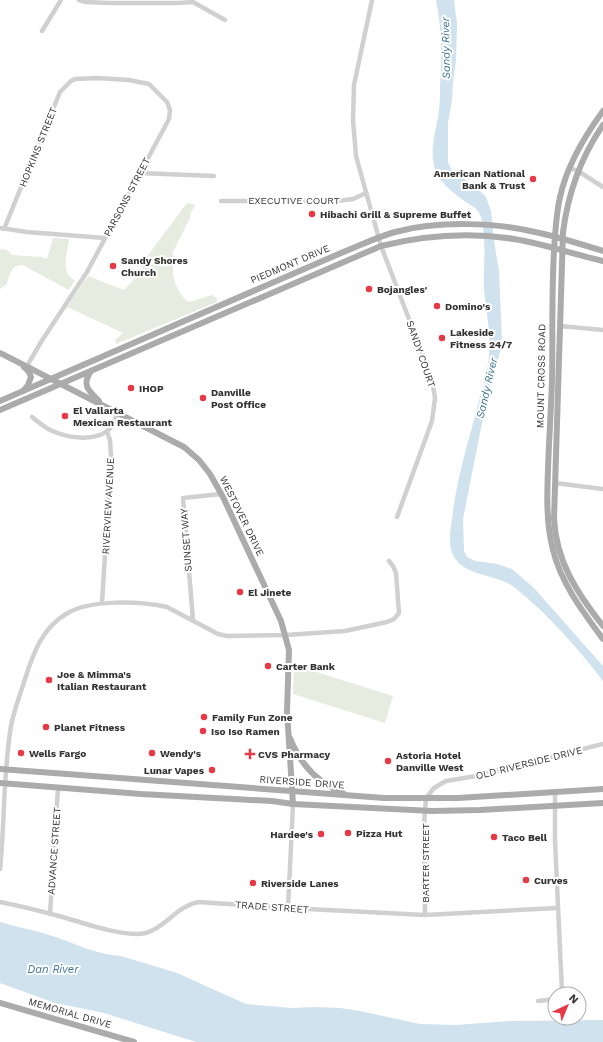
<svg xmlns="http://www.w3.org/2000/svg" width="603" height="1042" font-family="'Work Sans',sans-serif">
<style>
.green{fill:#e6ecdf}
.water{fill:#cfe2ee}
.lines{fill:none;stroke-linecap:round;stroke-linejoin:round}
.minor{stroke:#d0d0d0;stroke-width:4.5}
.major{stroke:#ababab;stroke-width:6}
.poi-dot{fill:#e63946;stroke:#fff;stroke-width:1.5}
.labels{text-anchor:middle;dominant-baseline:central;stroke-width:4;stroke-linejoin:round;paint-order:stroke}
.street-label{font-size:10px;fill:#333;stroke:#fff}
.poi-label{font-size:10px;font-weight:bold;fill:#333;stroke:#fff;text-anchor:start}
.water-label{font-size:11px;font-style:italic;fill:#3f7597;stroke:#fff}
</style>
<rect width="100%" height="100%" fill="#fff"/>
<g class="green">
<path d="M187,203l6,1 2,2 -4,6 -1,6 -18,36 2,2c0,5 -1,10 -1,16 0,9 7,25 16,30l23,-7 5,3v4l-101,42 -1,-4 8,-7 -56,-26 21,-31 36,14 18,-19 4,-13z"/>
<path d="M53,238l16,1c-1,13 -10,35 6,41l-6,10 -46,-25c-11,-1 -14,10 -16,19l-7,5v-40l7,1 5,5 29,2 6,2z"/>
<polygon points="294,665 393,696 385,723 293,694"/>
</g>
<g class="water">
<path d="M436,0h18l3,24 -1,37 -3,20 -1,19 -4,23v39l3,7 29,22 6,6 5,14 3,30 5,30 3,71 -3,14 -11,37 -25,126 1,32 3,6 8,4 22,3 15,5 22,19 69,78v15c-26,-34 -55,-67 -89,-94 -17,-13 -50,-10 -61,-32 -5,-11 -3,-24 -1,-35 4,-38 15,-74 25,-111 4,-17 11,-36 12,-54 2,-22 -3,-44 -5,-66 -1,-18 4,-64 -6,-78 -3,-4 -8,-6 -12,-9 -15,-11 -31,-22 -33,-42 -2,-17 4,-33 6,-50 1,-8 1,-16 1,-24 2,-28 2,-58 -4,-86z"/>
<path d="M0,922c21,6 43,10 64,18 18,7 37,15 57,16l56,17 69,31 46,4 23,-1 25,1 20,3 60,13 36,1 53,-4 94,-1v22h-407l-92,-29 -49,-10 -55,-20z"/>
</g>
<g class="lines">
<g class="minor">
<polyline points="79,0 86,2 109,3 178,3 193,2 225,20"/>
<polyline points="372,0 354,85 353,120 356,156 381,246 432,379 435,398 432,421 397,517"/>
<polyline points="42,31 61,0"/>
<polyline points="570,168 578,171 603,187"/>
<polyline points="139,173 214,176"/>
<polyline points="221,201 337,201 353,199 366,193"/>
<polyline points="0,228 27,232 105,238"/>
<polyline points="4,229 60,92 71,81 75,79 97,78 129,80 149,84 167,102 170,110 169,119 87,272 41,342 27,366"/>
<polyline points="560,326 603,330"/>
<path d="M32,417c6,5 11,9 18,13 22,10 62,15 67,-17"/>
<polyline points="555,483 603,489"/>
<polyline points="102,603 111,456 110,440 107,432"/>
<polyline points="193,620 183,498 221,494"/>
<polyline points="555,792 555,841 562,992 561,994"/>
<path d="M0,869c5,-48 3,-96 11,-143 3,-16 9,-31 14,-47 8,-25 17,-51 41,-65 24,-15 74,-13 101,-7l51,27 9,2 59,-1 59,-4 42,-9 7,-3 5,-6 -3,-40 -3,-7 -4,-5"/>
<path d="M0,902c20,4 40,9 59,14 22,6 65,22 87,17 20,-6 31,-27 52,-31l90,6 137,7 132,-7"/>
<polyline points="288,908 293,804"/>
<polyline points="50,914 58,788"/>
<polyline points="425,915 424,824 426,798 434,788 446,781 476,776 603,744"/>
<polyline points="538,1001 555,999"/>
</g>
<g class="major">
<path d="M603,111c-19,26 -36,54 -43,86 -3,13 -4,26 -5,39 -4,48 -2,97 -3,145 -1,29 -3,58 -4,88 -1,27 -2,54 5,81 8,33 30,62 50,89"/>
<path d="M603,125c-22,32 -35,69 -40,107l-9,287c2,42 23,74 49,107"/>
<polyline points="0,353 184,447 199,460 210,474 223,497 281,621 289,650 287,711 293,804"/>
<polyline points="24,367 29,372 31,377 28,385 24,390"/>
<path d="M91,371c-10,14 -2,20 8,30"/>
<path d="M0,401l341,-148c18,-7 36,-16 54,-21 41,-11 99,-10 140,0 23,5 46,12 68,19"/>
<path d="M0,410l381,-164c44,-11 89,-14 133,-7 30,5 59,15 89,22"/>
<path d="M290,738c10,26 28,45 53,55"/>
<polyline points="0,769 384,798 458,798 603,789"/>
<polyline points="0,783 141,794 272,801 293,804 432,811 480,810 603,803"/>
<polyline points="0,1003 134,1042"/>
</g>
</g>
<g class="poi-dot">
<circle cx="533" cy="179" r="4"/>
<circle cx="312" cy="214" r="4"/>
<circle cx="113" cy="266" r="4"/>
<circle cx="369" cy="289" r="4"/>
<circle cx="437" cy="306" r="4"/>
<circle cx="442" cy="338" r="4"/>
<circle cx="131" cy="388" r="4"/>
<circle cx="203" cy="398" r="4"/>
<circle cx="65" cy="416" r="4"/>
<circle cx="240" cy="592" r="4"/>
<circle cx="268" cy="666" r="4"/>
<circle cx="49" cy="680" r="4"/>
<circle cx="204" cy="717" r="4"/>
<circle cx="46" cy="727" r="4"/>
<circle cx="203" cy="731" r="4"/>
<circle cx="21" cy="753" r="4"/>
<circle cx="152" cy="753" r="4"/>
<path d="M248 748h4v4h4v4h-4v4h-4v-4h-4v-4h4z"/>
<circle cx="388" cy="761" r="4"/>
<circle cx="212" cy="770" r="4"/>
<circle cx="348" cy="833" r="4"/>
<circle cx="321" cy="834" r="4"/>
<circle cx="494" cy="837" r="4"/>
<circle cx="526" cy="880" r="4"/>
<circle cx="253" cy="883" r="4"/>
</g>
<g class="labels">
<g class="street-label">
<text transform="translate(38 147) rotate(-68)">HOPKINS STREET</text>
<text transform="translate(127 197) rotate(-62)">PARSONS STREET</text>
<text x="294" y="200">EXECUTIVE COURT</text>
<text transform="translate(290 264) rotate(-23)">PIEDMONT DRIVE</text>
<text transform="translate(421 354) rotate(71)">SANDY COURT</text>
<text transform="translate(541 376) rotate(-89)">MOUNT CROSS ROAD</text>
<text transform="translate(108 506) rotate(-87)">RIVERVIEW AVENUE</text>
<text transform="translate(242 516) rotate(64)">WESTOVER DRIVE</text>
<text transform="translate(186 540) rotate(-94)">SUNSET WAY</text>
<text transform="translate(529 763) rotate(-14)">OLD RIVERSIDE DRIVE</text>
<text transform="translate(302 782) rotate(4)">RIVERSIDE DRIVE</text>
<text transform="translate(54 851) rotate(-86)">ADVANCE STREET</text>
<text transform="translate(425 863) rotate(-90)">BARTER STREET</text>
<text transform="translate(272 907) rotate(4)">TRADE STREET</text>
<text transform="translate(70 1013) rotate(16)">MEMORIAL DRIVE</text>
</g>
<g class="poi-label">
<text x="525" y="173" text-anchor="end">American National<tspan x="525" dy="12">Bank &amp; Trust</tspan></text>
<text x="320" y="214">Hibachi Grill &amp; Supreme Buffet</text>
<text x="121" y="260">Sandy Shores<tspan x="121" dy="12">Church</tspan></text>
<text x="377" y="289">Bojangles'</text>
<text x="445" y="306">Domino's</text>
<text x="450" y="332">Lakeside<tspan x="450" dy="12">Fitness 24/7</tspan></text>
<text x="139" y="388">IHOP</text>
<text x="211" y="392">Danville<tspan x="211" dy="12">Post Office</tspan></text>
<text x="73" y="410">El Vallarta<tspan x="73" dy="12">Mexican Restaurant</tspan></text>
<text x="248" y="592">El Jinete</text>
<text x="276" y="666">Carter Bank</text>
<text x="57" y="674">Joe &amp; Mimma's<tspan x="57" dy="12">Italian Restaurant</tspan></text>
<text x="212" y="717">Family Fun Zone</text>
<text x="54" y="727">Planet Fitness</text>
<text x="211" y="731">Iso Iso Ramen</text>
<text x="29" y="753">Wells Fargo</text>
<text x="160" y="753">Wendy's</text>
<text x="258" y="754">CVS Pharmacy</text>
<text x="396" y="755">Astoria Hotel<tspan x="396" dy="12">Danville West</tspan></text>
<text x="204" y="770" text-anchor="end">Lunar Vapes</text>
<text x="356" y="833">Pizza Hut</text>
<text x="313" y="834" text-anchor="end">Hardee's</text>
<text x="502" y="837">Taco Bell</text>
<text x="534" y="880">Curves</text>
<text x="261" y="883">Riverside Lanes</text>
</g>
<g class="water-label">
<text transform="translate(446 48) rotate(-91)">Sandy River</text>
<text transform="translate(487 388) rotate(-77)">Sandy River</text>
<text x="53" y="969">Dan River</text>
</g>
</g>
<g transform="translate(567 1006) rotate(44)"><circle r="19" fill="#ffffff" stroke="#adadad"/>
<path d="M0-3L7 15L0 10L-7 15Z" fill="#e63946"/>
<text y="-6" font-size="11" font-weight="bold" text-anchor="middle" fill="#333333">N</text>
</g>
</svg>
